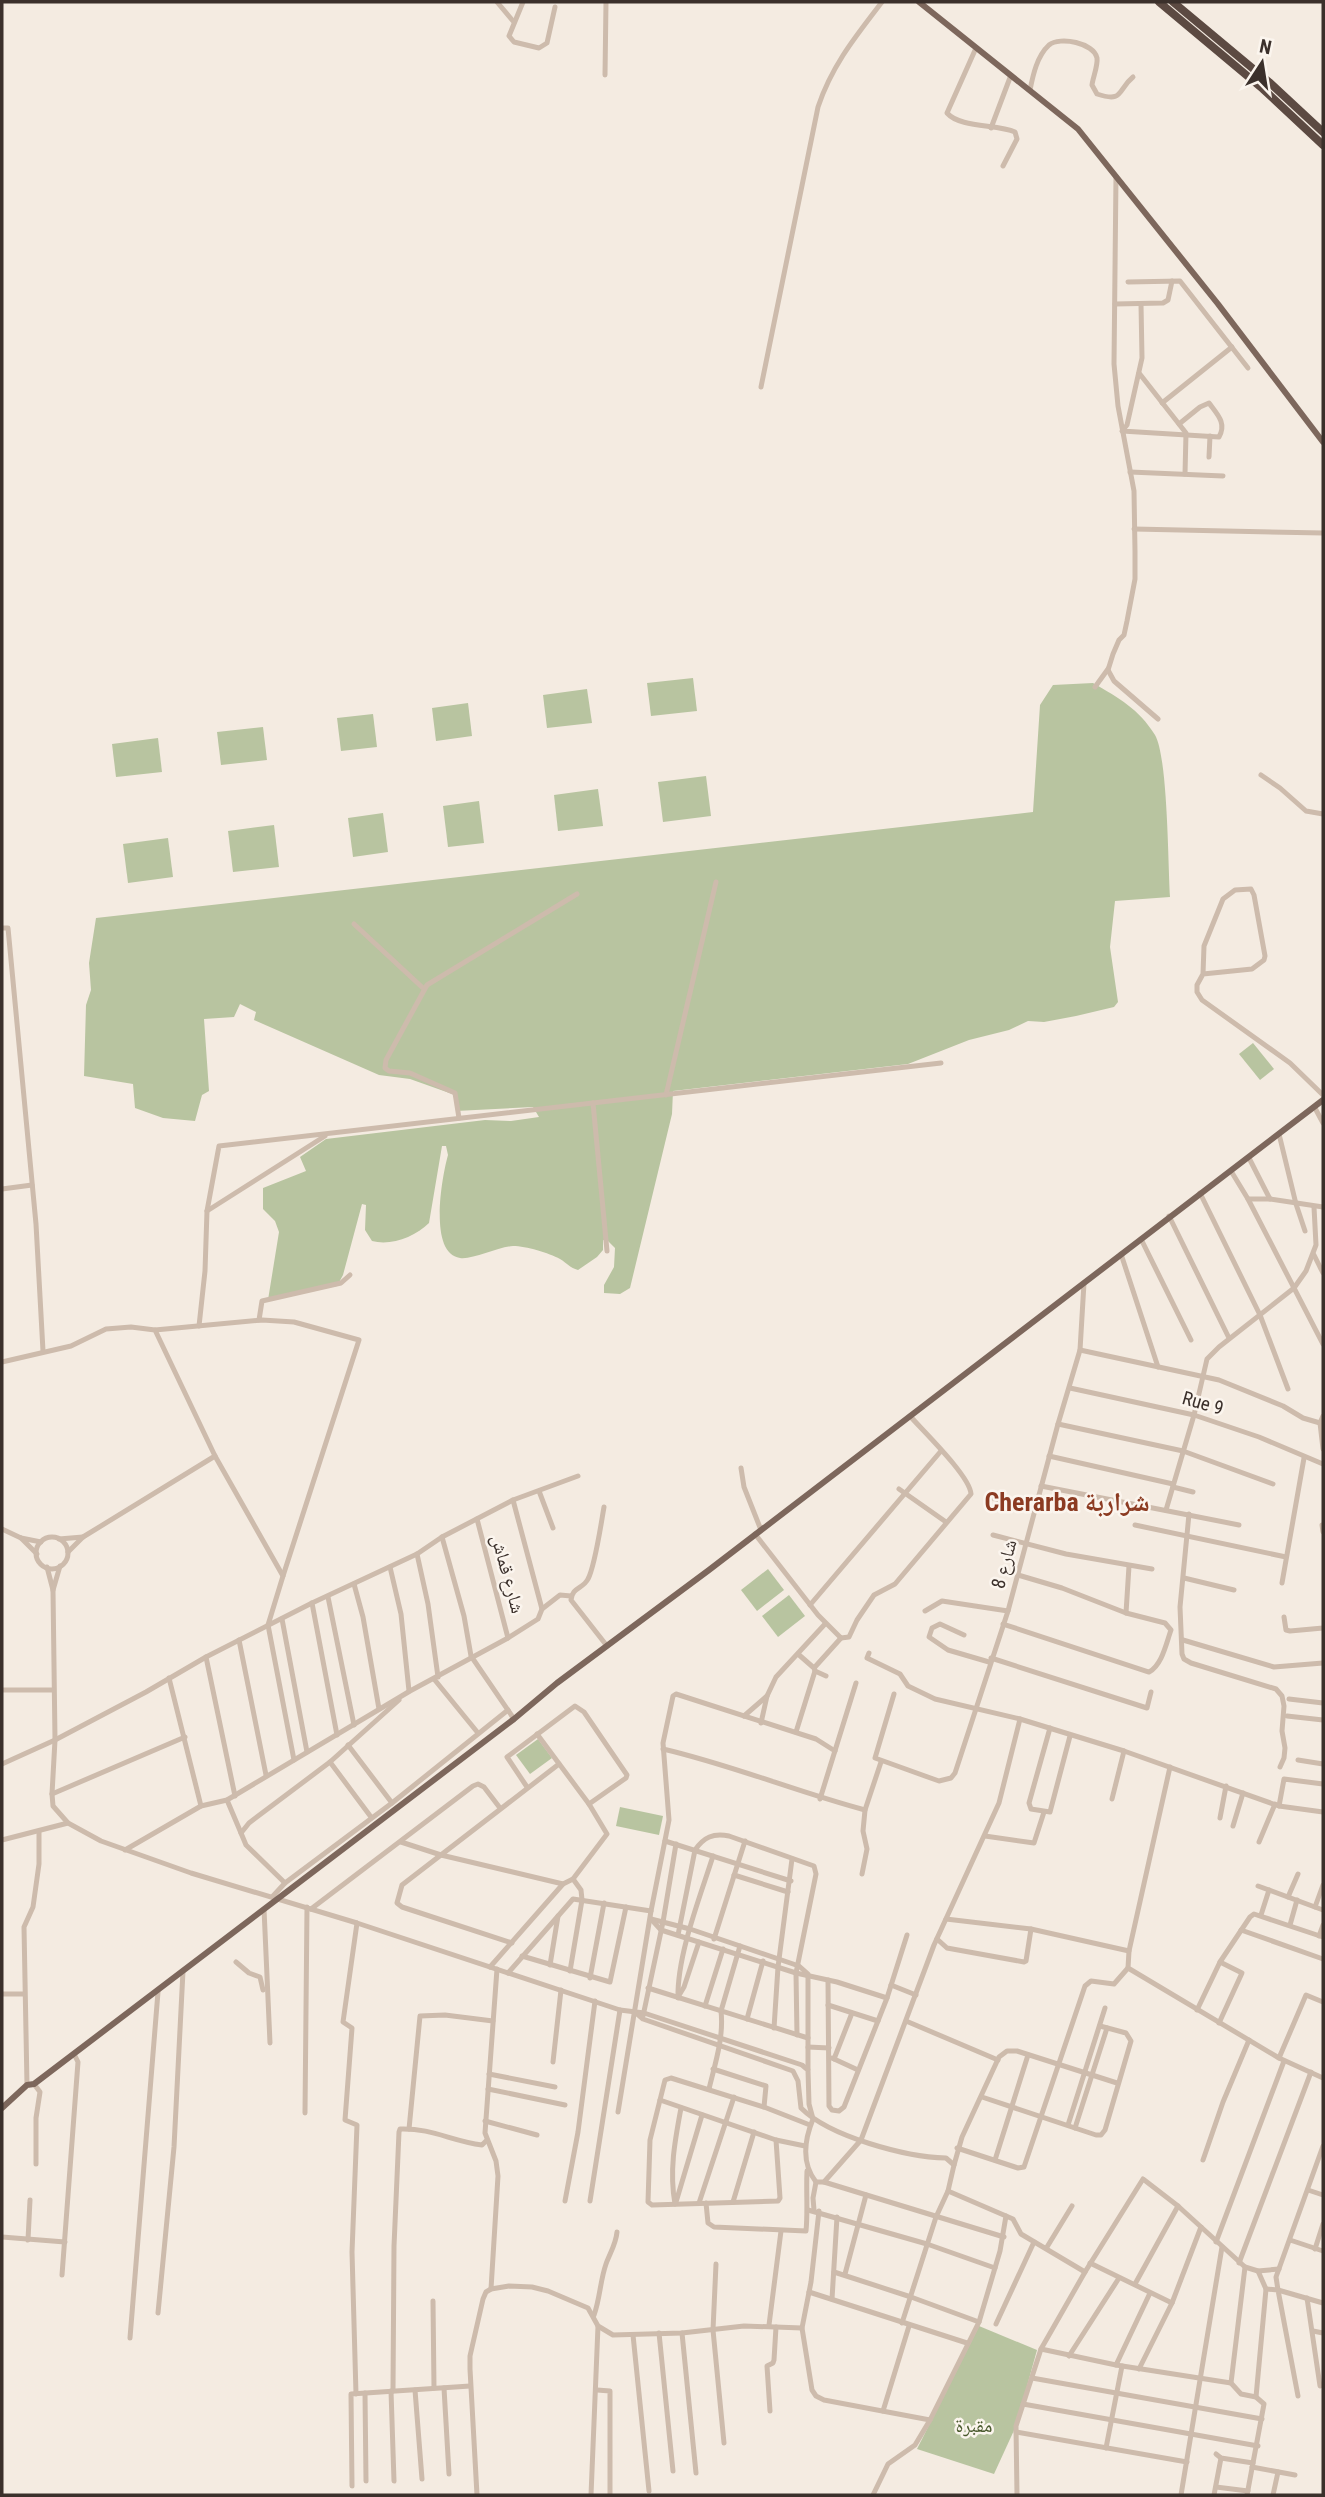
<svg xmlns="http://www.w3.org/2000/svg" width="1325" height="2497" font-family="'Roboto Condensed','Noto Naskh Arabic',sans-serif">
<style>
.green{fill:#b8c4a0}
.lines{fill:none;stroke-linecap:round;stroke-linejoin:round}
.minor{stroke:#cdbbac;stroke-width:5}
.major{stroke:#7d675c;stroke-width:6}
.highway{stroke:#5c4a42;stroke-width:8}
.labels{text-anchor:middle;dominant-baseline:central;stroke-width:5;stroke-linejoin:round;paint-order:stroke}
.street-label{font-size:19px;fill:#3b302b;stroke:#fbf5ee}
.park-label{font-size:19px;fill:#4a5a2e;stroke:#fbf5ee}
.district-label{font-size:26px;font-weight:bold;fill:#8c3b22;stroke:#fbf5ee}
</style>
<rect width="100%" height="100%" fill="#f4ebe1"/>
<g class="green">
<polygon points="693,678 697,711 651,716 647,683"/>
<path d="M1093,683c26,15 46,26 62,52 13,22 13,131 15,162l-55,4 -5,46 8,55 -4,5 -38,9 -32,6 -16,-1 -19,9 -40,10 -61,24 -235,27 -1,23 -42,174 -10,6 -16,-1v-8l10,-18 1,-19 -7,-7 -5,-1v10l-6,7 -19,13c-8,-2 -11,-7 -18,-11 -11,-6 -34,-13 -47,-13 -15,1 -41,14 -53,12 -32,-4 -18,-82 -12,-103l-2,-9h-4l-13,77c-14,14 -38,23 -57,18l-7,-11 1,-25 -4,-1 -19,71 -6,11 -69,14 11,-68 -4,-11 -12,-12v-21l43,-17 -6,-14 26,-18 159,-19 26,1 28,-4 -6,-10 -77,4 -1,-16 -45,-16 -31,-4 -125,-55 2,-8 -16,-8 -6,13 -30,2 5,72 -7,4 -7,26 -32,-3 -28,-10 -2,-24 -49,-8 2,-71 5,-15 -2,-27 7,-45 937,-106 7,-107 13,-20z"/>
<polygon points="587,689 592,723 547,728 543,695"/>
<polygon points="468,703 472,736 436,741 432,708"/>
<polygon points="373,714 377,747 341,751 337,718"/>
<polygon points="263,727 267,760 221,765 217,732"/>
<polygon points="158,738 162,772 116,777 112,744"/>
<polygon points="706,776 711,816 663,822 658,782"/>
<polygon points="598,789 603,826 558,831 554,795"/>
<polygon points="479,801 484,843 448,847 443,806"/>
<polygon points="383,813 388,852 353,857 348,818"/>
<polygon points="274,825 279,867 233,872 228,831"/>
<polygon points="168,838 173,877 128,883 123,844"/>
<polygon points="1253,1043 1274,1069 1260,1080 1239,1054"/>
<polygon points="768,1569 784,1590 757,1611 741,1590"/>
<polygon points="789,1595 805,1616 778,1637 762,1616"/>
<polygon points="538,1739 552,1758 530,1774 516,1755"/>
<polygon points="620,1807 663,1816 659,1835 616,1826"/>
<polygon points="979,2326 1037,2350 1016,2426 994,2474 917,2449"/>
</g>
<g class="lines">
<g class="minor">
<polyline points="497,2 513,21"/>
<polyline points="523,2 509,36 514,42 539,48 547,43 555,7"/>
<path d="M976,48l-29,65c13,15 50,11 68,19l2,7 -14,27"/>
<polyline points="605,75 606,2"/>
<path d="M1030,90c3,-15 7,-34 19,-45 11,-9 45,-2 48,13 1,8 -4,19 -5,27l5,9c27,9 20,-4 36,-17"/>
<polyline points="991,128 1011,75"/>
<polyline points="1116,176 1114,364 1118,406 1134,491 1135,551 1135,579 1127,621 1124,635 1119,640 1113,654 1108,670 1114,681 1158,719"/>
<polyline points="1128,282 1180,281 1248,368"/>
<polyline points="1115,304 1163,303 1168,300 1172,281"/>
<path d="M1141,304l1,54 -15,67 -5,6 97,6c8,-14 -2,-23 -10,-34l-9,4 -21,17"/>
<polyline points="1139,373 1186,433 1185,474"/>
<path d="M761,387l57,-280c14,-42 38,-71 64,-105"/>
<polyline points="1162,403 1232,347"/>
<polyline points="1209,457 1210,436"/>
<polyline points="1130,472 1223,476"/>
<polyline points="1134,529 1323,533"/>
<polyline points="1095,687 1108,669"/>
<polyline points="1261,775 1280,788 1306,811 1323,814"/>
<polyline points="354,924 424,989"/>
<polyline points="2,928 8,928 36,1224 43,1351"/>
<polyline points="1203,974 1252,969 1264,960 1265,956 1254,895 1251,889 1235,890 1223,899 1204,946 1203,974 1197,985 1197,992 1202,1000 1290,1063 1323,1095"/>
<polyline points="666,1095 716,882"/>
<polyline points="593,1103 607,1251"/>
<polyline points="1315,1108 1323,1123"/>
<polyline points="459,1118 455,1093 410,1073 389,1071 385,1068 386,1060 427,985 577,894"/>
<polyline points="1279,1134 1296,1204 1305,1231"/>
<polyline points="1249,1158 1270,1199"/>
<polyline points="1231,1171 1248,1199 1270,1199 1323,1207"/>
<polyline points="2,1189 32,1185"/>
<polyline points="1200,1193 1260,1315 1288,1389"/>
<polyline points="1248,1199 1323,1344"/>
<polyline points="207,1211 325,1136"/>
<polyline points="1169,1216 1229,1338"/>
<polyline points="1141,1239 1191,1340"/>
<polyline points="1121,1254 1158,1367"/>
<polyline points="1314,1255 1323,1273"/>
<polyline points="259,1320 262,1301 341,1283 350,1275"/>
<polyline points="199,1326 205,1271 207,1211 219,1146 941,1063"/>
<polyline points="155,1330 262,1320 294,1322 359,1340 283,1576"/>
<polyline points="1080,1350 1219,1380 1283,1406 1303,1418 1320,1423"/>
<polyline points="2,1362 71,1346 106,1329 131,1327 155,1330 215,1456 283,1576 268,1625 294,1760"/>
<polyline points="1070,1388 1194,1415 1259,1437 1323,1464"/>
<polyline points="1323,1416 1320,1423 1323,1449"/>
<polyline points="1058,1424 1183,1451 1273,1484"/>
<polyline points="1049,1456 1173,1484"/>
<polyline points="741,1468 744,1487 761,1530"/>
<polyline points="1041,1486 1239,1525"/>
<polyline points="1173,1487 1193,1492"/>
<polyline points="899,1489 946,1522"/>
<polyline points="539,1491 553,1528"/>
<polyline points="993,1498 1035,1507"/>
<polyline points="513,1500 542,1609"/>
<path d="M604,1507c-3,17 -9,59 -16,72 -5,10 -16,8 -17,21l36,46"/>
<polyline points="1166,1510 1194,1415 1207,1359 1219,1347 1294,1288 1306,1271 1316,1245 1314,1207"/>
<polyline points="1189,1514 1180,1607 1182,1654 1184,1659 1191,1663 1276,1689 1282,1696 1284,1706 1282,1731 1285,1748 1284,1758 1280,1767"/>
<polyline points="477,1519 508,1638"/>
<polyline points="1135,1525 1286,1557"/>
<polyline points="1322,1525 1323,1532"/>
<polyline points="2,1529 21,1538 41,1542"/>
<path d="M755,1534l63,81 23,23 8,-1 8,-17 17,-25 21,-11 76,-90c-1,-18 -48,-63 -61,-78"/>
<polyline points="993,1535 1066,1554 1152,1569"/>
<polyline points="442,1537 464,1616 471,1656 514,1719"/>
<circle cx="52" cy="1553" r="16"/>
<polyline points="21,1538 37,1554"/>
<polyline points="59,1539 83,1537"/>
<polyline points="68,1552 83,1537 215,1456"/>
<polyline points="417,1554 428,1604 438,1677"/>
<path d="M47,1567l6,23 2,150 -3,54 1,12 15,17 33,18 90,32 166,50 263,87 24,3 158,52 6,5 1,34 4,15c-9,22 -12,44 3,63"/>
<polyline points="390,1567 401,1614 409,1691"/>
<polyline points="1184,1578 1234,1590"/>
<polyline points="1282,1583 1304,1458"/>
<polyline points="354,1584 363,1617 379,1709"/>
<polyline points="53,1590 60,1566"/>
<polyline points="328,1597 354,1725"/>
<polyline points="312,1603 337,1735"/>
<polyline points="810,1605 941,1451"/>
<polyline points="925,1611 942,1601 1008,1611"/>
<polyline points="1126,1613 1129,1566"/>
<polyline points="1284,1617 1286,1630 1290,1631 1323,1628"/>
<polyline points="282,1619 307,1752"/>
<path d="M1003,1624l146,48c13,-7 17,-28 22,-42l-6,-7 -39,-10 -64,-25 -44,-13"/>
<polyline points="964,1635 940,1624 932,1628 929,1637 948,1650 989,1662"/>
<polyline points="239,1640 266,1775"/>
<polyline points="1183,1640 1274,1667 1323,1663"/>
<polyline points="869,1653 867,1658 900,1674 908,1686 935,1699 1020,1719 1124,1751 1279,1806 1323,1812"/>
<polyline points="206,1657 235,1796"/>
<polyline points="991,1658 1147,1708 1151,1692"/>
<polyline points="814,1668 841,1638"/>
<polyline points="815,1671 826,1676"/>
<polyline points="169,1678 201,1806"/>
<polyline points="434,1679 478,1733"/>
<polyline points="2,1690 53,1690"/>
<polyline points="894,1694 875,1758 939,1781 951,1778 955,1773 1008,1611 1058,1424 1080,1350 1084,1283"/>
<polyline points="1289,1699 1323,1703"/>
<polyline points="744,1716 767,1696"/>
<polyline points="1287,1716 1323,1720"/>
<polyline points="761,1723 767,1696 776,1677 825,1624"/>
<polyline points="1050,1728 1029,1803 1031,1809 1050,1812 1070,1736"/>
<polyline points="796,1732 815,1671 814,1668 798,1654"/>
<polyline points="348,1745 392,1803"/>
<path d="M663,1749c69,16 134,43 202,61"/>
<polyline points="1298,1760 1323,1764"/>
<polyline points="330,1762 371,1817"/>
<polyline points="2,1764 55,1740 146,1692 206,1657 312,1603 417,1554 442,1537 513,1500 578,1476"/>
<polyline points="1170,1767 1129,1951 1128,1968 1279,2058 1323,2078"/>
<polyline points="527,1787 507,1757 575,1706 584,1712 627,1775 626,1778 589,1804"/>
<polyline points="52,1794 185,1737"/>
<polyline points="820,1799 856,1683"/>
<polyline points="1112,1799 1124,1751"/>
<polyline points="227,1800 241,1833"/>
<polyline points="1279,1806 1284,1779 1323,1784"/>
<polyline points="1220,1818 1226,1786"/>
<polyline points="1233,1826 1243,1793"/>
<polyline points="985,1836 1034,1843 1044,1812"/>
<polyline points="2,1840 68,1823"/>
<polyline points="665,1841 791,1881"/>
<polyline points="401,1842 441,1855 563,1884"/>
<polyline points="1259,1842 1275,1804"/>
<polyline points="125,1850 201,1806 227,1800 410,1691 508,1638 538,1619 542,1609 560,1595 571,1596"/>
<polyline points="862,1874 867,1849 863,1831 865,1810 881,1762"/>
<polyline points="734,1875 788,1892"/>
<polyline points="285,1883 246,1845 241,1833 249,1823 330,1762 399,1700"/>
<polyline points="1258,1886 1323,1910"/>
<polyline points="273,1896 285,1883 392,1803 508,1710"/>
<polyline points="1288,1897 1298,1874"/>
<polyline points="1315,1907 1323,1885"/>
<polyline points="264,1909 270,2043"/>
<polyline points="311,1909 473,1786 478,1784 484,1787 500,1808"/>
<polyline points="1261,1915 1269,1890"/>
<polyline points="651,1919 690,1929 799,1966 808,1974 808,2069"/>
<polyline points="651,1919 661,1930 796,1973 837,1982 887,1998"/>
<polyline points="946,1919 1031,1929 1129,1951"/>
<polyline points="1290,1925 1297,1900"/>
<polyline points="1241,1930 1323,1959"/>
<path d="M678,1935l17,-85c9,-13 18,-17 34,-14l85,30 2,8 -20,99 1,62"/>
<polyline points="1319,1936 1323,1925"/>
<polyline points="714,1939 745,1841"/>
<polyline points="937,1939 947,1948 1024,1962 1026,1961 1031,1929"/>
<polyline points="512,1943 402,1907 397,1903 402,1885 559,1764"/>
<polyline points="522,1956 610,1982 626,1907"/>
<polyline points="236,1962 249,1973 260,1977 263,1990"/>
<polyline points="550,1965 558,1916"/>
<polyline points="490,1967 563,1884 573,1879 607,1834 589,1804 537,1734"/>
<polyline points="570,1971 582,1900 581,1890 573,1879"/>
<polyline points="508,1973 573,1899 651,1911"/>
<polyline points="590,1978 604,1903"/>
<polyline points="828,1980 829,2106 832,2110 839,2111 844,2107 887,1998 907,1935"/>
<polyline points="891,1985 916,1995"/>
<polyline points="648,1988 808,2038"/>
<polyline points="2,1994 24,1994"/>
<polyline points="678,1997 684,1987 699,1942"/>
<path d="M678,1998c-1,-43 22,-101 35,-142"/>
<polyline points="828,2005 878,2021"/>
<polyline points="705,2006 723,1949"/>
<polyline points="1197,2010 1220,1962 1250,1917 1254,1914 1323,1937"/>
<path d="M635,2012l8,7 150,52 5,10 3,27c29,29 105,49 145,50l8,7 -6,26 65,28 8,15 64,38"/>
<polyline points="643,2016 663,1922 676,1844"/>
<polyline points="747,2019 763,1961"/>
<polyline points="906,2021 998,2060"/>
<polyline points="1219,2023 1242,1973 1220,1962"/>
<polyline points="774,2028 778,1967 792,1859"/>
<polyline points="808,2047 829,2048"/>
<polyline points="832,2058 858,2070"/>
<polyline points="1279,2058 1306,1995 1323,2002"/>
<polyline points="834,2059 852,2013"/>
<polyline points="553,2062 561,1990"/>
<polyline points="713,2069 766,2086 764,2107"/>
<polyline points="489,2074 555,2087"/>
<polyline points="34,2084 40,2092 36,2118 36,2164"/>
<polyline points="27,2085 24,1927 33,1907 39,1864 39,1831"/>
<polyline points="488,2089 565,2105"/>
<path d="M709,2089c6,-25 15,-52 12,-78l19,-65"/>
<polyline points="982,2097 1096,2135 1101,2135 1105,2130 1131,2041 1126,2033 1100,2026"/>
<polyline points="660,2100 776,2140 805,2146"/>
<polyline points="618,2112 651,1911 669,1820 663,1743 673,1696 676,1694 816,1739 835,1751"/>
<polyline points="305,2113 307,1907"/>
<polyline points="485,2121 537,2135"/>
<polyline points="1068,2125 1105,2008"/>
<polyline points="1075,2128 1107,2028"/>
<polyline points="409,2129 420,2016 445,2015 493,2021"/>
<polyline points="776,2140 780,2198 778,2201 652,2205 648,2202 650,2140 665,2080 671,2078 764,2107 810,2125"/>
<polyline points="1323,2146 1276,2277 1278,2290 1323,2303"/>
<polyline points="957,2148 1018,2168 1024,2167 1085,1986 1091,1981 1114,1984 1128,1968"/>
<polyline points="995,2160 1028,2055"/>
<polyline points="1203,2160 1223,2102 1249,2040"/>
<polyline points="954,2165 962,2137 999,2057 1007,2051 1017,2051 1117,2083"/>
<polyline points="824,2182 1004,2237"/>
<polyline points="1308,2190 1323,2195"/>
<polyline points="565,2201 578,2132 595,2001"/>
<polyline points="590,2201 620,2010"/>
<polyline points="676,2202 702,2115"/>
<polyline points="733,2202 754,2132"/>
<polyline points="699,2203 734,2097"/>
<path d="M706,2203l2,20 6,4 92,4c2,-20 0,-39 1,-60"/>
<path d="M675,2204c-6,-33 0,-64 6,-96"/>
<polyline points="808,2210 927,2244 995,2268"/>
<polyline points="814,2210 813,2198 816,2182 824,2182 861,2140 934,1945 999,1803 1020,1719"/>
<polyline points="819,2211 811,2282 802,2328 812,2390 816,2396 824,2400 930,2420 979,2322 1000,2251 1006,2216"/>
<polyline points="2,2237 65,2242"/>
<polyline points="28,2240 30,2200"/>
<polyline points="1290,2240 1323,2251"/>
<polyline points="1216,2242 1284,2061"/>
<polyline points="1047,2247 1072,2206"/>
<polyline points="1315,2249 1323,2224"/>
<polyline points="1090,2263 1172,2303"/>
<polyline points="1239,2263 1311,2072"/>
<polyline points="716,2264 713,2330 724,2443"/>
<polyline points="834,2272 911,2297 979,2322"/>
<polyline points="845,2274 866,2195"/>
<polyline points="62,2275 78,2062 74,2054"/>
<polyline points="1135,2284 1178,2206"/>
<polyline points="491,2289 498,2176 496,2161 485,2133 497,1969"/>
<polyline points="1266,2289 1278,2290 1298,2396"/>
<polyline points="809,2292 967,2343"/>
<polyline points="1307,2298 1320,2386"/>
<polyline points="832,2299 837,2217"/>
<polyline points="433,2301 434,2388"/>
<polyline points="158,2313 174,2147 183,1971"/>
<path d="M594,2315c6,-16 6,-34 12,-51 4,-11 10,-20 11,-32"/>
<polyline points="902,2323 936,2217 948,2191"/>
<polyline points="996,2324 1034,2242"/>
<polyline points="769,2325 781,2231"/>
<polyline points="1313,2331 1323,2333"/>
<polyline points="659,2333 673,2471"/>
<polyline points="682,2333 696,2473"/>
<polyline points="633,2335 649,2491"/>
<polyline points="130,2338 158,1992"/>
<polyline points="1041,2349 1116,2365 1231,2383 1245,2267 1258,2271 1279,2269"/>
<polyline points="1069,2356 1119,2278"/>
<polyline points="1116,2365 1150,2293"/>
<polyline points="1139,2369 1172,2303 1201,2227"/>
<polyline points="1032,2378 1262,2419"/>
<polyline points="1231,2383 1241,2394 1256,2397 1264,2404 1247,2495"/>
<polyline points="444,2388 449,2474"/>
<polyline points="415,2390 422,2479"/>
<polyline points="597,2390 610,2391 610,2495"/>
<polyline points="391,2391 394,2481"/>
<path d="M393,2391l1,-145 5,-114 1,-3c32,-1 51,12 82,16l4,-4"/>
<polyline points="365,2393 366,2481"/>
<polyline points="356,2394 352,2252 357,2125 345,2120 352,2028 343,2022 357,1923"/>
<polyline points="1256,2397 1266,2289 1258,2271"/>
<polyline points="1023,2404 1258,2446"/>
<polyline points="770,2411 767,2366 773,2363 774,2360 776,2327"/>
<polyline points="883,2411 909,2326"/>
<polyline points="1016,2432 1187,2462"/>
<polyline points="1106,2448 1122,2366"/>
<polyline points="1216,2454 1221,2458 1253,2463"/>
<polyline points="1252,2467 1295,2475"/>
<polyline points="352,2486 351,2394 470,2386"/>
<polyline points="1216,2487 1248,2491"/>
<polyline points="477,2495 470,2369 470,2356 483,2299 486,2292 491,2289 509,2286 532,2287 548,2291 588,2308 598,2326 613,2335 682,2333 744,2326 802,2328"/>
<polyline points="591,2495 598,2326"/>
<polyline points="873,2495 888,2464 915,2445 930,2420"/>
<polyline points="1017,2495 1016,2426 1041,2349 1085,2272 1143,2179 1178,2206 1245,2267"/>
<polyline points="1181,2495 1222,2247"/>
<polyline points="1214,2495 1221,2458"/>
<polyline points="1273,2495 1278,2472"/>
</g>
<g class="major">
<polyline points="919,2 1078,129 1218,304 1323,442"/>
<polyline points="2,2108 27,2085 34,2084 514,1719 557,1683 709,1570 1323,1100"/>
</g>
<g class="highway">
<polyline points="1159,2 1263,89 1323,145"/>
<polyline points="1173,2 1269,82 1323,132"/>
</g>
</g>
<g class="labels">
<g class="street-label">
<text transform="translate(1203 1403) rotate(16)">Rue 9</text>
<text transform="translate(1004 1564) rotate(-75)">شارع 8</text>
<text transform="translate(508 1574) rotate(75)">شارع قماش</text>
</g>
<g class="park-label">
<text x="974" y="2425">مقبرة</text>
</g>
<g class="district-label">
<text x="1067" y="1502">Cherarba شراربة</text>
</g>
</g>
<rect width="1325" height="2497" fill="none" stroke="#3b302b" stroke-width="7"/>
<g transform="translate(1262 63) rotate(12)" stroke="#fbf5ee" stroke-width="5" paint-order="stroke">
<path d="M0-5L12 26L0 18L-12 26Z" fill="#3b302b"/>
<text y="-10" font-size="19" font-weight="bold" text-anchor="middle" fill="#3b302b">N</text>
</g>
</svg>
